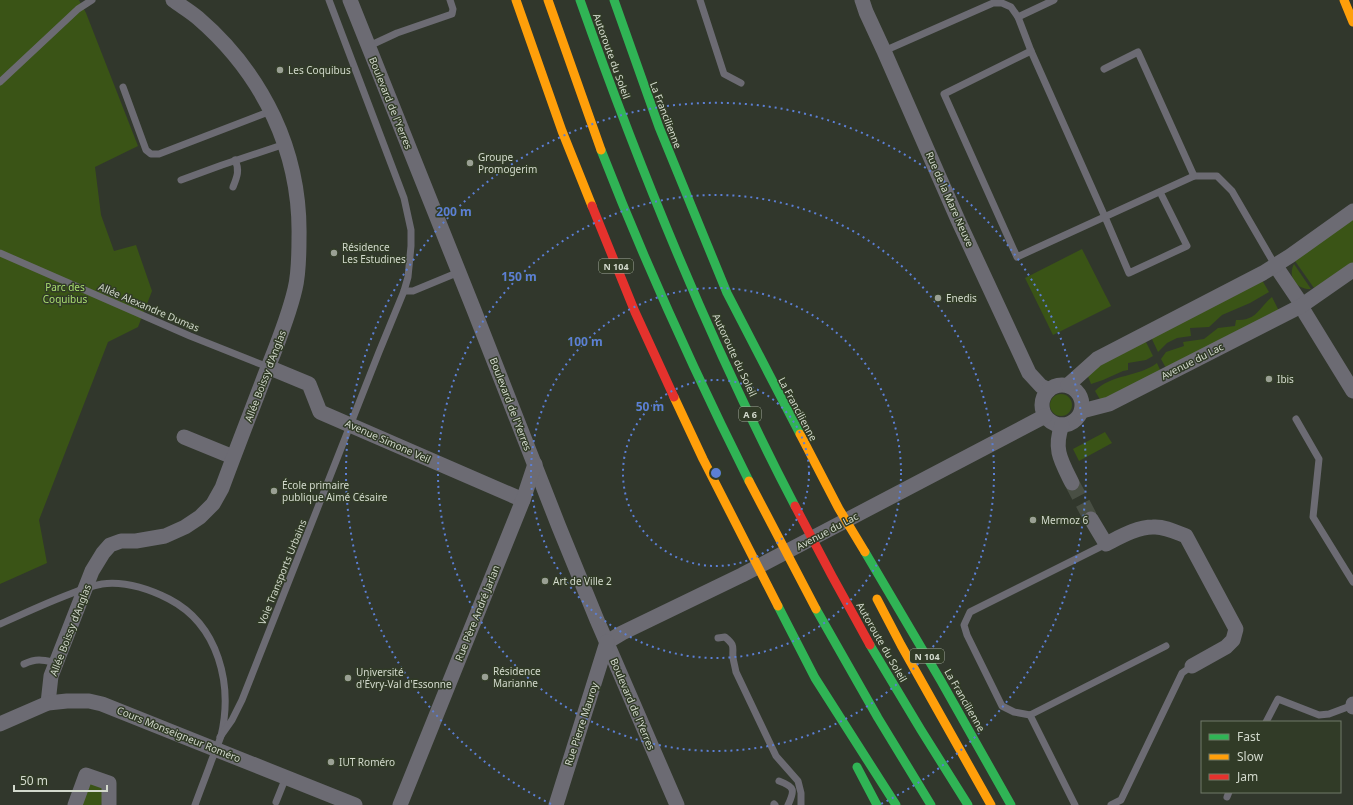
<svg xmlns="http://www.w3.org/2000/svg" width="1353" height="805" font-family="'Noto Sans',sans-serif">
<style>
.green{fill:#3a5416}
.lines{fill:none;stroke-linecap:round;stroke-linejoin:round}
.street-tunnel{stroke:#494f44;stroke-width:15;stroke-dasharray:15 8;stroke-linecap:butt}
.lane{stroke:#6c6b73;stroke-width:7}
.street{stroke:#6c6b73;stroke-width:15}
.fast{stroke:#30b455;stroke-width:9}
.slow{stroke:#ff9f0a;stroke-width:9}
.jam{stroke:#e5322d;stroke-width:9}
.ring{fill:none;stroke:#5c7fd4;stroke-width:2;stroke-dasharray:2 4}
.poi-dot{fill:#9aa094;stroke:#313b27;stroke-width:1.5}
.labels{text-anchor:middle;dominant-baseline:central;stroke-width:3;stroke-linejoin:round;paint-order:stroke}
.shield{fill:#313b27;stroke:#a2aa9a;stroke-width:1}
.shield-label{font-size:9px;font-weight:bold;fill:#d2d9cc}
.street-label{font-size:10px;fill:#d2d9cc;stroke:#313b27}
.poi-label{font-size:10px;fill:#d2d9cc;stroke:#313b27;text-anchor:start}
.park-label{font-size:10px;fill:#a9dd70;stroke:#313b27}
.centre{fill:#5c7fd4;stroke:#313b27;stroke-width:2}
.ring-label{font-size:12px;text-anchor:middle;font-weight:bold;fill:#5c7fd4;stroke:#313b27;stroke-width:3;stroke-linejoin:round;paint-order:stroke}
</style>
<rect width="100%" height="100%" fill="#31372c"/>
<g class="green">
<polygon points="0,0 79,0 86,13 138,146 95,167 101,215 114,251 136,245 152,291 138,327 108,342 39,520 47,563 0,584"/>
<polygon points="1353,218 1353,263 1314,288 1295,261"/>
<polygon points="1082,249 1111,306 1053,335 1025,278"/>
<path d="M1294,264l17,25c-14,1 -24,-12 -17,-25z"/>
<polygon points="1262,280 1269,292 1250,303 1222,315 1209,327 1190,328 1191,336 1177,338 1167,343 1158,352 1151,337"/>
<path d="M1272,297l7,14 -112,59 -6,-11 5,-7 18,-6 -1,-4 21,-3 14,-11 17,-2 1,-6c4,0 9,0 13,-2 8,-2 15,-15 23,-21z"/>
<polygon points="1145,340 1153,356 1146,360 1128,363 1128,370 1123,371 1103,380 1091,384 1087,374 1099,364"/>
<path d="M1157,363l4,9 -60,29 -6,-10c16,-17 44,-14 62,-28z"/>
<circle cx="1061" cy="405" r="11"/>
<polygon points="1105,432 1112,443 1079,461 1073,449"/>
<polygon points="92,778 109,785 101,805 82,805"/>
</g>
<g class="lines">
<polyline class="street-tunnel" points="1072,483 1091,519"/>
<g class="lane">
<polyline points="700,0 724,74 741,83"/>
<polyline points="1018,17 1054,0"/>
<polyline points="369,46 397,33 452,14 453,9 450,0"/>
<polyline points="884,51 993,3 1002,3 1011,7 1018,17 1031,51 1105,217 1129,273 1187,246 1160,192"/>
<polyline points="1031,51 944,94 1017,257 1194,176 1217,176 1232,191 1275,265"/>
<polyline points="1104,69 1138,52 1194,176"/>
<polyline points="0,82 78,9 92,0"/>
<polyline points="123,87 146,150 151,154 159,154 271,111"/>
<polyline points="181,180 222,165 285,144"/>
<path d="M233,187c4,-10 7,-17 2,-27"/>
<polyline points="0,253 190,336 268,367"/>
<polyline points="404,291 413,291 459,272"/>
<polyline points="1296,419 1319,459 1313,517 1353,582"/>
<polyline points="1106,544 970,612 964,625 967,635 1002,706 1014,712 1030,715 1166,646"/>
<path d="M0,624c23,-10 46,-21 70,-30 10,-4 21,-8 32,-10 23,-3 47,5 67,15 50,26 64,86 52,137 -3,9 -7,18 -10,26 -5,14 -11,29 -16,43"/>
<path d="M718,638l7,-1c11,9 7,10 8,21 1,5 2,9 3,14l40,84 22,25 3,12v12"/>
<path d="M24,664c13,-6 19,-4 32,-1"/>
<polyline points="1030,715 1075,805"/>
<polyline points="1266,722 1278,699 1319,715 1329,714 1353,705"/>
<polyline points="220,737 232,720 242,700 379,352 404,291 408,277 411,246 411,230 404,198 329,0"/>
<path d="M779,781c16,6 16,9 9,24"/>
<polyline points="1227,797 1229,792"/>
<polyline points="276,802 286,777"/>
<polyline points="774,804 775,805"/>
<polyline points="1111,805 1121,800 1182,673 1192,666"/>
</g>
<g class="street">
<polyline points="350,0 474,310 559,527 597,620 677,805"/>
<polyline points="862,0 866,12 884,51 958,220 1029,373 1041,386 1049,390"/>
<polyline points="1275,265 1298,299 1305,313 1353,391"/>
<polyline points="268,367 309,384 320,412 523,500"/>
<circle cx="1062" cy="405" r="20"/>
<polyline points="1068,385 1097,359 1263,273 1290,256 1353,211"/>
<polyline points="1082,411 1109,404 1301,306 1353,270"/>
<path d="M1062,425c-9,24 -1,36 10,58"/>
<polyline points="184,437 233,457"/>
<path d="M1091,519l15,25c14,-7 31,-17 47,-17 11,-1 23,5 33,9l50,93 -3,11 -7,7 -34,19"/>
<polyline points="607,642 622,633 742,575 1045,416"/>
<path d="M48,703l3,-27 41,-105 11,-18 7,-8 11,-4h15l29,-5 20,-9 15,-10 13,-13 9,-16c14,-38 29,-76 43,-113 11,-28 23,-56 30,-86 4,-16 4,-34 4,-51 2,-86 -36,-164 -101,-220 -8,-7 -17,-12 -25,-18"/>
<polyline points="1353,704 1353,707"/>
<polyline points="0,724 48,703 67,701 89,701 102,704 355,805"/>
<polyline points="75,805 86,775 109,783 109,805"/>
<polyline points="400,805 523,500 535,464"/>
<polyline points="556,805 607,642"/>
</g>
<g class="fast">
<path d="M580,0c61,173 130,343 215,506"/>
<polyline points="614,0 659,127 727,293 800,434"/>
<path d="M601,150c44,113 94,223 148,331"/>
<polyline points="865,552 941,681 1011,805"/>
<polyline points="778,606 815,678 896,805"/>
<polyline points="816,609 878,718 931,805"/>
<polyline points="870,645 921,730 968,805"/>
<polyline points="857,767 877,805"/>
</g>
<g class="slow">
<polyline points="516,0 562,131 592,206"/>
<polyline points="548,0 601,150"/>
<polyline points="1344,0 1353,22"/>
<polyline points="674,397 703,459 778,606"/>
<polyline points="800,434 839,509 865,552"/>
<polyline points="749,481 816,609"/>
<polyline points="877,599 901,645 991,805"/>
</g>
<g class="jam">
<polyline points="592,206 635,312 674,397"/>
<polyline points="795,506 832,576 870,645"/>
</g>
</g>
<g class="ring">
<circle cx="716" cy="473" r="93"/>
<circle cx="716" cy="473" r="185"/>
<circle cx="716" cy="473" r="278"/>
<path d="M551 804A370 370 0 1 1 881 804"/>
</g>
<g class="poi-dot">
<circle cx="280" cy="70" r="4"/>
<circle cx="470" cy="163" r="4"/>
<circle cx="334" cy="253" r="4"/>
<circle cx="938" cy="298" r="4"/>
<circle cx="1269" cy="379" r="4"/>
<circle cx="274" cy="491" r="4"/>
<circle cx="1033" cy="520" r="4"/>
<circle cx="545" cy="581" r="4"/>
<circle cx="485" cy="677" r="4"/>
<circle cx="348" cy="678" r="4"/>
<circle cx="331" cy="762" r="4"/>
</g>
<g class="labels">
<g class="shield">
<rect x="599" y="259" width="34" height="14" rx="3"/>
<rect x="739" y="407" width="22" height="14" rx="3"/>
<rect x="910" y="649" width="34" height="14" rx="3"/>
</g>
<g class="shield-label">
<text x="616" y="266">N 104</text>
<text x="750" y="414">A 6</text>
<text x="927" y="656">N 104</text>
</g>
<g class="street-label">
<text transform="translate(612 56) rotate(70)">Autoroute du Soleil</text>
<text transform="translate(391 103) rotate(68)">Boulevard de l'Yerres</text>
<text transform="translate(666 115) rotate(69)">La Francilienne</text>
<text transform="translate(950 199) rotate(66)">Rue de la Mare Neuve</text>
<text transform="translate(149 307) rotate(23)">Allée Alexandre Dumas</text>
<text transform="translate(735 355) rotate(65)">Autoroute du Soleil</text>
<text transform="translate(1192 361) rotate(-27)">Avenue du Lac</text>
<text transform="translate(265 376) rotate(-69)">Allée Boissy d'Anglas</text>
<text transform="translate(511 404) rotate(69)">Boulevard de l'Yerres</text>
<text transform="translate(798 409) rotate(62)">La Francilienne</text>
<text transform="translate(388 441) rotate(24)">Avenue Simone Veil</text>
<text transform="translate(827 531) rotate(-28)">Avenue du Lac</text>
<text transform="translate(282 572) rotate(-68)">Voie Transports Urbains</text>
<text transform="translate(477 613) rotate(-68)">Rue Père André Jarlan</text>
<text transform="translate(70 630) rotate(-69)">Allée Boissy d'Anglas</text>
<text transform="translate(882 642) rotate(60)">Autoroute du Soleil</text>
<text transform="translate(965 700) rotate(60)">La Francilienne</text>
<text transform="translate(633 704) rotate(67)">Boulevard de l'Yerres</text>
<text transform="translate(581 724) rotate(-72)">Rue Pierre Mauroy</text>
<text transform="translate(179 734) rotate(22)">Cours Monseigneur Roméro</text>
</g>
<g class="poi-label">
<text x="288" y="70">Les Coquibus</text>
<text x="478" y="157">Groupe<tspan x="478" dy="12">Promogerim</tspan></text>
<text x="342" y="247">Résidence<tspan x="342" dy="12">Les Estudines</tspan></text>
<text x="946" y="298">Enedis</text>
<text x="1277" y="379">Ibis</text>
<text x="282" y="485">École primaire<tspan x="282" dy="12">publique Aimé Césaire</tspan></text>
<text x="1041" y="520">Mermoz 6</text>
<text x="553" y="581">Art de Ville 2</text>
<text x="493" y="671">Résidence<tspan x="493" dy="12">Marianne</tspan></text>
<text x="356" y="672">Université<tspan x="356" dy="12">d'Évry-Val d'Essonne</tspan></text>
<text x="339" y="762">IUT Roméro</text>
</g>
<g class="park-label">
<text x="65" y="287">Parc des<tspan x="65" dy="12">Coquibus</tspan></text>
</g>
</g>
<circle cx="716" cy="473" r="6" class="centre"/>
<g class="ring-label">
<text x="454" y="216">200 m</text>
<text x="519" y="281">150 m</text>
<text x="585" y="346">100 m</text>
<text x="650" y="411">50 m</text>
</g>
<rect x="1201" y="721" width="140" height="72" fill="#313b27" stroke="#717a69"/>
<rect x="1209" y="734" width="20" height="6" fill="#30b455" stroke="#717a69"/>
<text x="1237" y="741" font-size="12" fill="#d2d9cc">Fast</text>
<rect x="1209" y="754" width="20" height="6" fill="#ff9f0a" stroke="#717a69"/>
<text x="1237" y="761" font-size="12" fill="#d2d9cc">Slow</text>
<rect x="1209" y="774" width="20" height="6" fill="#e5322d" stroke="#717a69"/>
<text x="1237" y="781" font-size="12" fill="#d2d9cc">Jam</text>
<path d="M14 785v6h93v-6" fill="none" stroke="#d2d9cc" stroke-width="2"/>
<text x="20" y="785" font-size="12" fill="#d2d9cc" stroke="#313b27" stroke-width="3" paint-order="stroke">50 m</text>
</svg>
